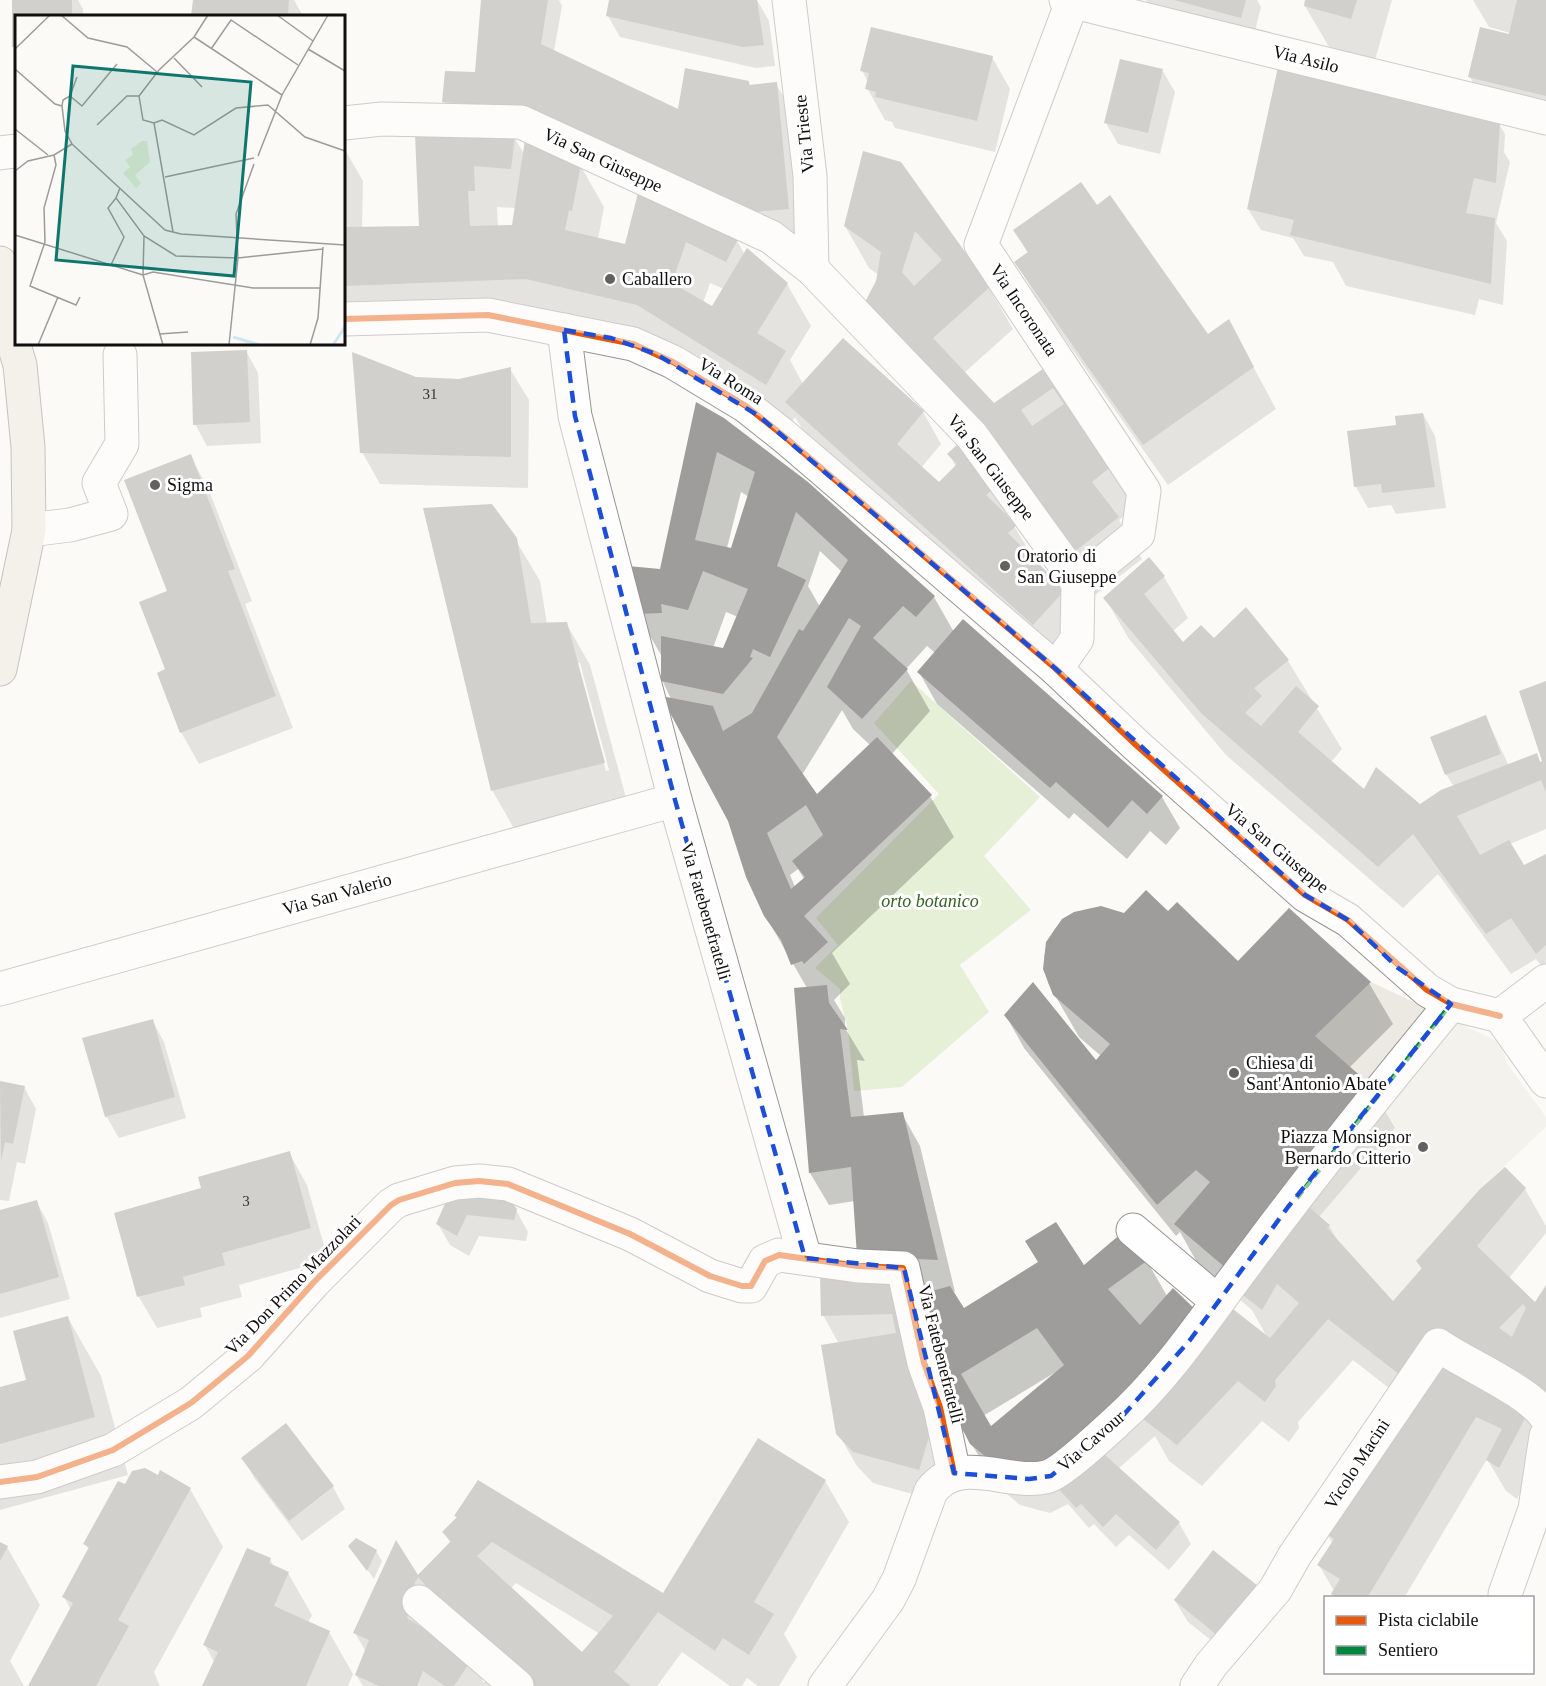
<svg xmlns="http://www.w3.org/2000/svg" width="1546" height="1686" font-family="'Times New Roman',serif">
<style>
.green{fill:#e6f0d7}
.plaza{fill:#ebe9e1}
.shadow{fill:#0003;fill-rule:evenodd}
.building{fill:#9f9d9b;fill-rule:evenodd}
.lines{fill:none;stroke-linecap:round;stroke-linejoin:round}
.minor-casing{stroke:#959593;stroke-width:35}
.major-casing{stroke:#838280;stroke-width:35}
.minor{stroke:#fefefe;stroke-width:33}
.major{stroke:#ebe6dc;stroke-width:33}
.quiet{stroke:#00873e;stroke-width:4.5;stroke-dasharray:9 4.5;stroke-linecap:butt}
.cycleway-casing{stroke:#fff;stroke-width:10}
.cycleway{stroke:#e8590c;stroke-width:6}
.marked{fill:none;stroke:#1d4ed8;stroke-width:4.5;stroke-dasharray:12 8;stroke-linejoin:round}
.poi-dot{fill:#626160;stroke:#fff;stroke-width:2}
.labels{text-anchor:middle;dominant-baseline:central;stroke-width:6;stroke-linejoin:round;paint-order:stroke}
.number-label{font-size:15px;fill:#333232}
.street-label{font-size:18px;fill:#0f0f0f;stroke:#fff}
.poi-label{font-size:18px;fill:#0f0f0f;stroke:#fff;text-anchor:start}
.park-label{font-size:18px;font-style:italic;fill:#346324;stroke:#fff}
.inset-river{fill:none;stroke:#cee8f3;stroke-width:3}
.inset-road{fill:none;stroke:#9d9c9a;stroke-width:1.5}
.view{fill:#0f766e;fill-opacity:0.15;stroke:#0f766e;stroke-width:3}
.inset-edge{fill:none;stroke:#0f0f0f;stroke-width:3}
</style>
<rect width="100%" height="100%" fill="#fbfaf6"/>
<polygon class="green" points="911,681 1040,797 984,856 1031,910 960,965 989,1012 902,1087 854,1091 848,1030 840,999 840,989 815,968 838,945 816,918 939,794 874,723"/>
<polygon class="plaza" points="1371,982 1501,1043 1506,1062 1546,1117 1546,1127 1480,1189 1416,1261 1422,1268 1393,1301 1327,1228 1330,1224 1308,1206 1372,1086 1315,1036"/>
<g class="shadow">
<polygon points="14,0 78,0 83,9 83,16 16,16 16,52 14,47"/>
<polygon points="194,0 294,0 303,16 193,16"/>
<polygon points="482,0 559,0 562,6 554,51 679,111 748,82 751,86 776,84 795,116 806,240 548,140 455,123 443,102 476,74"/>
<polygon points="611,0 757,0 769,21 775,66 756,68 620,37 608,16"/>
<polygon points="1146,0 1257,0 1261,7 1253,39 1154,14"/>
<polygon points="1307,0 1392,0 1375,60 1329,47 1305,6"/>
<polygon points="1473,0 1546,0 1546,131 1493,118 1470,77 1510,33 1489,27"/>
<polygon points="992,57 1010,89 995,152 895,128 892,122 885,120 867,88 868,82 862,70"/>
<polygon points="1162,70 1175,92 1160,154 1118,144 1106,123"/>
<polygon points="1499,124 1505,134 1504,152 1510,162 1496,223 1507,241 1503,305 1479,299 1475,315 1346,286 1333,262 1304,256 1293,238 1261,230 1248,209"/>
<path d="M417,136l97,1 10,17 56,11 24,42 -6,32 28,6 14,-54 97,50 8,14 42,29 24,42 -21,34 13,24 120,28 18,32 -20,24 18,17 17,-18 -7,-13 43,35 46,77 26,25 24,41 -30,34 -253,-232 -10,-17 -5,8 -240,-105 -206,9v-181l19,33 -1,47 58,-1zM497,207l19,1 -3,19h-15zM710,283l14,6 -12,19 -9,-5z"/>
<polygon points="864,153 989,288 1013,329 964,373 993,405 1050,366 1136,508 1119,520 1142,559 1094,596 879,275 869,268 845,226"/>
<polygon points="1096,207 1208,336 1229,322 1276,409 1168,485 1040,304 1016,262 1028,254 1015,230"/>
<polygon points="246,351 258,373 261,443 207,446 195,424"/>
<polygon points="510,369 529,400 528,488 380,484 362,452 416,379 459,380"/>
<path d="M697,405l237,192 20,35 208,165 18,31 -14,17 -16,-14 -23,28 -53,-46 -5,6 -132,-115 -18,-32 16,-19 -8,-7 -21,23 24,42 -39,44 39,41 24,41 -122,116 18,31 -16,16 11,18v10l20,33 -8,-1 7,57 38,-3 18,32 35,146 -3,-1 12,19 119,-42 64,-7 20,35 32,20 68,21 -15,-27 -53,-44 -19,-34 -4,4 -152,-188 -18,-32 89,47 6,-7 -22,-19 -31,-54 -4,-27 10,-26 9,-10 24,-11 14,-1 23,6 43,-2 71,51 131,20 24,41 -44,44 22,19 24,41 -76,89 10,9 12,20 52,57 29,-33 -5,-9 108,-72 21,37v7l-37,45 27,26 10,-16v157l-29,54 -11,-8 -19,-32 -83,139h-69l-1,-7 -15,-26 14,-21 -7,-12 82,-129 -55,-43 -55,62 1,6 -10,14 -27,-21 -60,65 -33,-25 -14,-25 -37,33 61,54 12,21 -22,26 -40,-35 -13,12 -22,-23 -5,4 -21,-24 -18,9 -30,-8 -24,-20 -25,-42 -36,-152 -33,-2 46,174 -11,38 -64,-18 -16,-17 -19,-33 1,-89 -16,-29 49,-37 -17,-77 -26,4 -19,-32 -15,-184 12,-1 -42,-73 -36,-95 -67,-140 -1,-25 -24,-42 24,-43zM741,492l8,5 -17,53 -5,-2zM820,551l22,21 -22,35 -12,-21zM726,612l12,5 -14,33 -11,-2zM842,710l11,19 17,16 -54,51 -14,-21zM798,869l6,10 -9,8 -5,-12zM1056,1372l1,1 -66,56 -8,-13z"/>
<polygon points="1423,414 1435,436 1446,508 1396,514 1391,505 1368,508 1356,487 1398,426"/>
<polygon points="190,456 208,488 252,601 245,604 293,728 199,764 181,732 167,670 169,592"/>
<path d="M515,539l25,42 7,43 19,-1 24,42 38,140 -112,27 -24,-42zM576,663h4l29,107 -3,1z"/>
<polygon points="1149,559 1164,577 1188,618 1173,631 1183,644 1214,640 1288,661 1342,749 1331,762 1365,791 1420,806 1454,787 1446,774 1486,717 1509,766 1536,755 1541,763 1544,762 1546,683 1546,829 1510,844 1524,867 1546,855 1546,973 1536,959 1511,974 1438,874 1403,908 1226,755 1129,639 1105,598"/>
<polygon points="152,1020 164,1042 186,1118 119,1138 106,1116"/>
<polygon points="0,1082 24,1087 36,1109 25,1164 17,1162 9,1201 0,1200"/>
<polygon points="289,1153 307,1185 328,1260 239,1285 242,1297 200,1308 202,1317 157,1328 139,1297 203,1189"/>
<polygon points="449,1199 516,1210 528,1232 526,1241 479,1236 469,1256 450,1245 438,1224"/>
<polygon points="36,1201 48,1223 70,1299 0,1318 0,1212"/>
<polygon points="68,1318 101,1376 128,1475 0,1510 0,1389 28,1381"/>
<polygon points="286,1425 333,1487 345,1509 302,1541 255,1479 243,1458"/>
<polygon points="158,1477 190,1489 223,1547 154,1672 160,1686 29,1686 71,1610 64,1597 89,1550 85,1544 126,1486"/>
<path d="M825,1481l24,41 -65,112 13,23 -18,29h-21l-11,-8 -5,8h-12l-48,-34 -25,34h-147l-39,-26 13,23 5,-7 15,10h-141l-7,-11 10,-23 -11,-19 96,-89 -7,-11 13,-14 -1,-3 208,79zM516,1583l84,51 -18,20 -72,-65z"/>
<polygon points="0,1544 7,1547 40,1605 10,1661 24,1686 0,1686"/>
<polygon points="350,1546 376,1551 382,1561 374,1579"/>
<polygon points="270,1559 274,1567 288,1573 312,1615 308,1623 329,1632 353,1674 348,1686 203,1686 214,1662 205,1645"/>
<polygon points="1175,1601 1274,1612 1236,1660 1188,1622"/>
</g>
<g class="building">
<polygon points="12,0 72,0 72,16 16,16 16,47 12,47"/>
<polygon points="193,0 289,0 288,16 191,16"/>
<polygon points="481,0 548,0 541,44 678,109 685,68 749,81 749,85 777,82 789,209 754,212 528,108 442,102 445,71 475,72"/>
<polygon points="609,0 757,0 764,45 743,47 606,16"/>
<polygon points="1174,0 1246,0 1241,18"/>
<polygon points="1305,0 1357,0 1351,19 1304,6"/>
<polygon points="1517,0 1546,0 1546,96 1468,77 1480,27 1509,34"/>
<polygon points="871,27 993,56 977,121 875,97 876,92 865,89 869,73 860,71"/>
<polygon points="1120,59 1163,69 1148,133 1104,123"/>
<polygon points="1278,67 1500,122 1496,183 1474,178 1466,213 1495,218 1491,284 1290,235 1294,220 1247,209"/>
<polygon points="415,134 515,136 511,169 474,166 475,191 468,191 470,226 512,225 525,140 581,164 572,211 569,210 565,230 625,244 639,189 738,239 726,262 686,242 672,283 712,306 747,248 788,283 757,333 786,351 766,385 637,305 526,279 344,286 344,227 419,226"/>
<path d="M863,151l38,11 89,125 -57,51 61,65 56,-39 63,101 -21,17 27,35 -50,39 -205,-252 12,-23 5,-29 -37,-26zM915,231l27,29 -28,26 -12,-14zM1053,388l11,16 -32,22 -11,-16z"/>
<polygon points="1081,182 1097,205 1110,195 1208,334 1229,319 1254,367 1143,445 1014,262 1028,252 1013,230"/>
<polygon points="843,338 924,411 897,444 939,482 957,464 947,454 959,443 994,488 986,495 1017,525 1008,533 1065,590 1033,625 785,402"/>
<polygon points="247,350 250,422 193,425 191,352"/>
<polygon points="352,352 416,377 459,379 511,367 511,457 360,453"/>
<path d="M696,402l28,16 84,64 127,114 -19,21 -13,-11 -30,32 35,31 -46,50 -35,-32 34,-61 -12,-8 -72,119 40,57 60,-57 55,58 -128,121 24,26 -24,22 -2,-3 -11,4 -10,-25 -17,-24 -18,-39 -18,-56 -67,-125 52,10 10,25 29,-18 47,-84 4,2 45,-71 -52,-48 -19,54 29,14 -36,77 -17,-8 -3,8 3,1 -30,36 -62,-13v-45l62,12 25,-59 -45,-18 -15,39 -27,-6 1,9 -26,1 -8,-48 32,3zM717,452l38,20 -24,76 -36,-8zM806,805l17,30 -31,26 13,16 -14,12 -24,-56z"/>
<polygon points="1423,413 1435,487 1382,493 1381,484 1354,487 1347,431 1396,425 1395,416"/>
<polygon points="191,454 235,569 228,571 276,696 180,733 157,673 165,669 139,602 167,591 124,480"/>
<polygon points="492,504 517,538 531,623 567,622 605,763 491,791 423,508"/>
<polygon points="1149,557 1165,576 1144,594 1183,642 1201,625 1214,638 1246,607 1289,660 1254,688 1262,696 1245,713 1261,726 1296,686 1319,706 1298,732 1364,789 1376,767 1420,804 1441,790 1537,753 1540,762 1542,761 1519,691 1546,681 1546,792 1541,780 1457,816 1480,855 1509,840 1524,865 1546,854 1546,945 1536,954 1511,918 1486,934 1413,834 1378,867 1201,713 1103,598"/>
<polygon points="963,619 1163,796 1147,814 1132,800 1108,828 1056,782 1050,788 917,672"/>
<polygon points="1486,715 1501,754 1445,775 1430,737"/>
<polygon points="1146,890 1168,911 1177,902 1238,961 1289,908 1371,982 1315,1036 1372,1086 1227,1269 1174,1224 1210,1182 1196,1170 1157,1205 1004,1015 1033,982 1096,1060 1110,1044 1053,995 1043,969 1046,942 1062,919 1074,912 1101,906 1124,913"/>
<polygon points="827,985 829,1003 848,1030 840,1029 851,1117 903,1112 938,1260 857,1256 851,1167 809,1173 794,988"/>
<polygon points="153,1019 175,1097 105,1117 82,1038"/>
<polygon points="0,1081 25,1086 13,1144 5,1142 1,1161"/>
<polygon points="290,1151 311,1228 222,1253 225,1265 183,1277 185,1285 137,1297 114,1213 201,1188 198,1177"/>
<path d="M1505,1167l21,21 -49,58 58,56 11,-17v116l-90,-59 -52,36 -76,-59 -53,61 1,6 -11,16 -27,-21 -61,64 -34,-26 -1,-10 87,-103 41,32 29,-35 -22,-19 -15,26 -23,-18 69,-86 22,19 -3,3 66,73 29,-33 -6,-7 64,-72zM1523,1304l3,4 -14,29 -13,-9z"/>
<polygon points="506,1195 517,1209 514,1220 467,1215 457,1236 436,1224 448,1197"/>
<polygon points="37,1200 59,1277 0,1294 0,1210"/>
<path d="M1056,1222l28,43 39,-33 25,28 -40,29 32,36 33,-37 28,27 -134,138 -42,19 -30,-8 -25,-20 -30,-58 -23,-91 33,-9 14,22 74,-46 -13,-21zM1037,1328l27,37 -73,61 -30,-52z"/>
<polygon points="820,1274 897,1278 931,1430 919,1470 853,1452 836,1434 821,1345 896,1333 892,1314 821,1316"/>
<polygon points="68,1316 95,1417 0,1444 0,1387 26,1380 13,1331"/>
<polygon points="1438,1360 1531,1407 1499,1468 1486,1460 1502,1429 1476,1417 1367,1598 1337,1598 1331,1594 1340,1579 1317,1565 1334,1539 1324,1532"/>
<polygon points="286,1423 334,1486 289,1521 241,1458"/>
<path d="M758,1438l68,42 -72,122 20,12 -25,41 -26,-17 -8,13 -57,-39 -44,60 17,14h-98l-92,-83 -23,-26 -6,12 3,1 -8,28 65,41 -18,27h-9l-22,-15 -6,15h-38l-24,-11 14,-35 -16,-7 43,-93 22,35 33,-34 -9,-9 15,-15 -3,-1 24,-36 185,113zM492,1542l121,74 -31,36 -105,-96z"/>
<polygon points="1097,1448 1180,1522 1156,1550 1116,1514 1103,1527 1081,1504 1076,1508 1056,1486"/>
<polygon points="145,1468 158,1475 160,1470 191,1488 118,1620 129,1626 96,1686 28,1686 73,1603 62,1597 89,1547 83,1544 118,1481 125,1484 132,1471"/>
<polygon points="356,1538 377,1550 367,1571 348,1546"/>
<polygon points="0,1542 8,1546 0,1561"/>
<polygon points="247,1548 271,1558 269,1563 289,1572 274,1606 330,1631 306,1686 202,1686 218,1652 203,1645"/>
<polygon points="1213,1550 1263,1590 1223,1640 1174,1600"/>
</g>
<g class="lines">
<g class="minor-casing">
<g id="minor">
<polyline points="789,0 810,176 812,269"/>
<polyline points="1066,0 1546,118"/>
<polyline points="1072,2 981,245 1144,491 1138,534 1078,583"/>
<polyline points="344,123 382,119 521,122 771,237 812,269 972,436 1078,583 1077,639 1056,669"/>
<polyline points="0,153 16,151"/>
<polyline points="344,319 488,315 633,344 673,362 746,406 785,437 1056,669 1136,745 1305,895 1348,920 1427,990 1451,1004 1500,1016"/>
<polyline points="564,330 575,416 675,800 805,1258"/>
<polyline points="29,530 70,525 111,514 99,483 122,444 120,355"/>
<polyline points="0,989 675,800"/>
<polyline points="1500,1016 1546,1081"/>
<polyline points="1500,1016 1546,981"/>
<polyline points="1133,1230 1217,1301"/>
<polyline points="0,1482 37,1477 113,1450 191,1403 248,1356 314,1282 391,1205 399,1200 455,1183 479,1181 508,1184 630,1234 710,1276 742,1286 751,1286 765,1261 779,1255 858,1266 903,1268 924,1363 940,1407 954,1473"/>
<polyline points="1505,1594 1535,1509 1546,1436"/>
<polyline points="419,1602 517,1686"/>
<path d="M825,1686l63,-86 11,-21 32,-88c30,-38 76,-5 115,-14 14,-3 58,-44 71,-56 55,-49 95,-114 140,-172 62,-83 128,-165 194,-245"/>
<path d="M1197,1686l14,-21 64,-75 20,-35 143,-210c29,20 91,46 108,72"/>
</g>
</g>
<g class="major-casing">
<polyline id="major" points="0,263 10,332 20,365 28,447 29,530 0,669"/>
</g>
<use href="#minor" class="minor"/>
<use href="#major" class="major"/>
<polyline class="quiet" points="1297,1198 1451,1004"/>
<g class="cycleway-casing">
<g id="cycleway">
<polyline points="344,319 488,315 633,344 673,362 746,406 785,437 1056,669 1136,745 1305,895 1348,920 1427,990 1451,1004 1500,1016"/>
<polyline points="0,1482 37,1477 113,1450 191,1403 248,1356 314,1282 391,1205 399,1200 455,1183 479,1181 508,1184 630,1234 710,1276 742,1286 751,1286 765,1261 779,1255 858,1266 903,1268 924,1363 940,1407 954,1473"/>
</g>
</g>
<use href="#cycleway" class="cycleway"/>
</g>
<path d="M0 0H1546V1686H0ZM564,330l47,8 45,16 103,62 297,253 249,226 43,25 50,48 53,36 -163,203 -98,133 -71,80 -68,56 -22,3 -75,-6 -50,-205 -99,-10 -130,-458 -100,-384z" fill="#fbfaf6" fill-opacity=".55" fill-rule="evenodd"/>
<path class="marked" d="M564,330l47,8 45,16 103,62 297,253 249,226 43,25 50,48 53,36 -163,203 -98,133 -71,80 -68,56 -22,3 -75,-6 -50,-205 -99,-10 -130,-458 -100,-384z"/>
<g class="poi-dot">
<circle cx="610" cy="279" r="6"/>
<circle cx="155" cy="485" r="6"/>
<circle cx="1005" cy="566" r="6"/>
<circle cx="1234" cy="1073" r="6"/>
<circle cx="1423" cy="1147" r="6"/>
</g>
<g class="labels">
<g class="number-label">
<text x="430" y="394">31</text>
<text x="246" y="1201">3</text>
</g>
<g class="street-label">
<text transform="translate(1306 59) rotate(14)">Via Asilo</text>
<text transform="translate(804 134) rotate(-96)">Via Trieste</text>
<text transform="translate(603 160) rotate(25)">Via San Giuseppe</text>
<text transform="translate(1024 310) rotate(56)">Via Incoronata</text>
<text transform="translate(731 381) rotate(32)">Via Roma</text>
<text transform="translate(991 467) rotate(52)">Via San Giuseppe</text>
<text transform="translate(1277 848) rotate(40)">Via San Giuseppe</text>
<text transform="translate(337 894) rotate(-16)">Via San Valerio</text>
<text transform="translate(706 911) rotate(74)">Via Fatebenefratelli</text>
<text transform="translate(293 1285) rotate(-46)">Via Don Primo Mazzolari</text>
<text transform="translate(941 1354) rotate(76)">Via Fatebenefratelli</text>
<text transform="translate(1091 1441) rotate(-41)">Via Cavour</text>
<text transform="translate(1357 1464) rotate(-57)">Vicolo Macini</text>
</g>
<g class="poi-label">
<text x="622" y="279">Caballero</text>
<text x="167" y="485">Sigma</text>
<text x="1017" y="556">Oratorio di<tspan x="1017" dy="21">San Giuseppe</tspan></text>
<text x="1246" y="1063">Chiesa di<tspan x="1246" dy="21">Sant'Antonio Abate</tspan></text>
<text x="1411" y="1137" text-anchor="end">Piazza Monsignor<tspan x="1411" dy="21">Bernardo Citterio</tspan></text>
</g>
<g class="park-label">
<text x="930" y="901">orto botanico</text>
</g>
</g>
<g transform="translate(15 15)">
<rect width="330" height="330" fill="#fbfaf6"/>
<path d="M127,126h5l3,21 -15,13 6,8 -5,5 -13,-15 7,-6 -5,-7 8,-5 -2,-6z" fill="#e6f0d7"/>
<path class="inset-river" d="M218,322l27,8M318,330l12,-18"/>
<path class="inset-road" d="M46,0l27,23 39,9 30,25M262,0l36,26M179,22l88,58M0,34l35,-34M196,34l20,-29 67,45M293,34l37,22M159,43l28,29M0,54l40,35 7,2M55,81l12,10 35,-42M124,81l20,-26 35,-33 14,-22M124,81l4,24 11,3M139,108l8,-3 32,15 42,-27 32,-3 37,32 40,14M139,108l19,109M82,110l30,-29h12M0,114l33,26M57,129l93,86 16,4 164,11M57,129l-7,-13 -3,-25 1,-6 7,-4 7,-19M39,140l2,10 -12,43 1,34 -15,44 46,19 4,-8M243,141l24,-61 46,-80M0,156l13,-10 26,-6 18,-11M150,162l89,-19M105,173l-4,10 28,38 32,20 62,2 85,-9M0,220l128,40M129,221l-1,39 20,70M96,250l13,-28 -16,-29 8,-10M128,260l10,-3 100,16h67M144,319l29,-2M23,330l20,-48M214,330l9,-87 -2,-44 18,-50M295,330l8,-27 5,-71"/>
<path class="view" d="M58,51l178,16 -17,194 -178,-16z"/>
<rect width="330" height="330" class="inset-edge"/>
</g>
<rect x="1324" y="1596" width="210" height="78" fill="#ffffff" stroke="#9f9f9f" stroke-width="1.5"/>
<rect x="1336" y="1616" width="30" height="9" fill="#e8590c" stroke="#9f9f9f" stroke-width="1.5"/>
<text x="1378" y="1626" font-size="18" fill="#0f0f0f">Pista ciclabile</text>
<rect x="1336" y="1646" width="30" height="9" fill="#00873e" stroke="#9f9f9f" stroke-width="1.5"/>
<text x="1378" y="1656" font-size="18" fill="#0f0f0f">Sentiero</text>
</svg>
